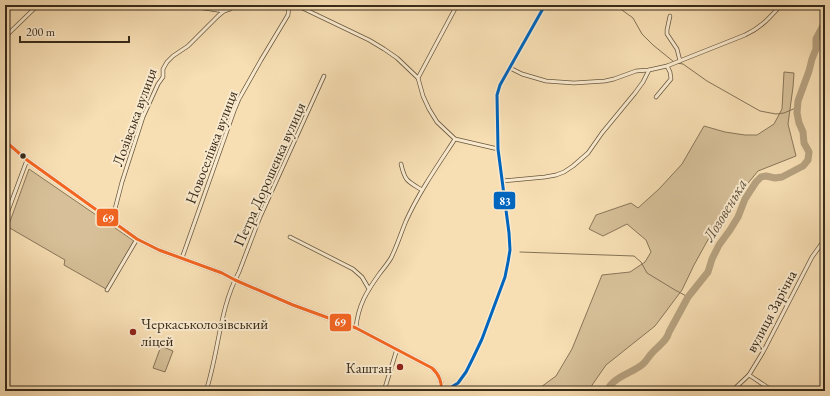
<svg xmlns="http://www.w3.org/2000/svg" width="830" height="396" font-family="'EB Garamond',serif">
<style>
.green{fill:#d7c099;stroke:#88765a}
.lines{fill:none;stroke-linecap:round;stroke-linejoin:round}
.stream{stroke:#847257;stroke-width:1}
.river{stroke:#b6a17f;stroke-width:7}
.street-casing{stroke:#685840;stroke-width:4.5}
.secondary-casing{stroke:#382b1a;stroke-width:5.5}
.street{stroke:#faeace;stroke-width:3}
.secondary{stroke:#faeace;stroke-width:4}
.bus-1-casing{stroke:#faeace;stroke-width:6}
.bus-2-casing{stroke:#faeace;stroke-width:6}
.bus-1{stroke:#f26522;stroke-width:3}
.bus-2{stroke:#0065bd;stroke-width:3}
.bus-dot{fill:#382b1a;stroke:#faeace;stroke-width:1.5}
.poi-dot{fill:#8f2418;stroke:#faeace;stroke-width:1.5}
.labels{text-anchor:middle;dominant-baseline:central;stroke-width:4;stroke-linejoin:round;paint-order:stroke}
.street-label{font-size:15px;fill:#382b1a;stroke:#faeace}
.poi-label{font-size:15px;fill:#382b1a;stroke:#faeace;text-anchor:start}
.water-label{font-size:16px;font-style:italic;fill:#5e4e38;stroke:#faeace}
.line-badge{stroke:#faeace;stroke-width:1.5}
.badge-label{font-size:11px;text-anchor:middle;font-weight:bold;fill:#fff}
</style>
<rect width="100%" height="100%" fill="#f7deb3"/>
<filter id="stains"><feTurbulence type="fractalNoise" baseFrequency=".005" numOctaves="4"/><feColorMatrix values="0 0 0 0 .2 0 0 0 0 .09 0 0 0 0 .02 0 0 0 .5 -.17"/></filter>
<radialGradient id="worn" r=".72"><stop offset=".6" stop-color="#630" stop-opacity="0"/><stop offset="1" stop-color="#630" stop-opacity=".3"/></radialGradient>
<g class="green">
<polygon points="784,72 794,73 793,87 788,124 796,156 758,171 721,216 694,265 682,290 655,326 606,365 588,391 539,391 541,387 556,376 572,349 602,275 630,272 645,262 651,252 646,240 627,224 603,236 589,229 596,215 631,203 638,208 659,189 682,164 704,126 725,132 745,135 757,135 774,124 782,109"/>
<polygon points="29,169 134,241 106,289 64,265 65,260 8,227"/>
<polygon points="161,346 173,351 165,372 153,368"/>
</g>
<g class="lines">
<g class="stream">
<polyline points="615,5 633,18 642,34 653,45 674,62"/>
<polyline points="677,63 683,64 707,81 760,111 776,114 784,113 798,107"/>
<polyline points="520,252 634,256 641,262 647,273 675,290 688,297"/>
</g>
<path class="river" d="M607,391c6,-15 27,-18 37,-28 3,-3 5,-7 8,-10 6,-7 15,-12 17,-21l19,-35 20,-25 4,-13 7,-14 11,-15 8,-13 7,-18 11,-17 5,-5 5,-1 9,2 7,-1 21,-11 5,-6 1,-8 -5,-9 -1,-11 -4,-9 -2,-10 1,-12 11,-30 3,-12 4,-10v-10l9,-17"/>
<g class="street-casing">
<g id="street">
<polyline points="183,5 224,11"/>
<polyline points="296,5 369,40 384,49 397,58 418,78 423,96 429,109 437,122 455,139 498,149"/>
<polyline points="670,16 667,30 667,34 677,49 680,61"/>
<polyline points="5,37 38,5"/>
<path d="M510,68l12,6 24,7 28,2 31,-2 9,-2 22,-8 13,-1 18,-4 78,-31c17,-8 24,-17 36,-30"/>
<polyline points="418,78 457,5"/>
<polyline points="656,97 671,79 670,72 667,66"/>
<path d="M401,164c4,17 6,17 21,26"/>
<polyline points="502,181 545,177 556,175 564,172 573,166 588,153 602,133 635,93 643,82 649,70"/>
<polyline points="5,219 27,160"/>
<polyline points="110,220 115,209 122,182 143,117 158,84 163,77 163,69 167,62 173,56 188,46 218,16 224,11 230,9 235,5"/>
<polyline points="290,237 353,269 362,277 369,289"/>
<polyline points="182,258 234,111 239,99 261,60 288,15 289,5"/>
<polyline points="107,290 137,239"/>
<path d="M356,328c2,-23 11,-37 24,-55 4,-5 8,-10 11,-15 6,-12 10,-25 15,-37 13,-29 32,-56 49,-82"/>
<polyline points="749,375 773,391"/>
<path d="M206,391c13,-39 13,-82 33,-119l21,-55 64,-141"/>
<polyline points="384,391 397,349"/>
<polyline points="445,391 458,383 466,372 473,358 482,339 505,277 508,262 510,250 509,233 498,149 497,95 500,85 545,5"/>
<polyline points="732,391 749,375 763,352 812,257 825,239"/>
</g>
</g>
<g class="secondary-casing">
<path id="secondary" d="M5,141l22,19 110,79 22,11 63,23 13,7 58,25 63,23 76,40c8,7 9,14 10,23"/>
</g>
<use href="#street" class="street"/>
<use href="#secondary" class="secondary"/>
<g class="bus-1-casing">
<path id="bus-1" d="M5,141l22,19 110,79 22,11 63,23 13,7 58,25 63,23 76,40c8,7 9,14 10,23"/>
</g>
<g class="bus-2-casing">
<polyline id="bus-2" points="445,391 458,383 466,372 473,358 482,339 505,277 508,262 510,250 509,233 498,149 497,95 500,85 545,5"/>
</g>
<use href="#bus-1" class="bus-1"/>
<use href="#bus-2" class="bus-2"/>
</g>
<circle class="bus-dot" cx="23" cy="156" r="3.5"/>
<g class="poi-dot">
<circle cx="133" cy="332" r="4"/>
<circle cx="400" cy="367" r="4"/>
</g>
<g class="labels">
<g class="street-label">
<text transform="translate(134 117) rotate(-70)">Лозівська вулиця</text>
<text transform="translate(211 147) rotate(-69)">Новоселівка вулиця</text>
<text transform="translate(269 174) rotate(-66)">Петра Дорошенка вулиця</text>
<text transform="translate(771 311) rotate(-62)">вулиця Зарічна</text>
</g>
<g class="poi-label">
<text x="141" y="323">Черкаськолозівський<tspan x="141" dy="17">ліцей</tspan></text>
<text x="392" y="367" text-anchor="end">Каштан</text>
</g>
<g class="water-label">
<text transform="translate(725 210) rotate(-59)">Лозовенька</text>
</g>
</g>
<g class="line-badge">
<rect x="493" y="191" width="23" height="19" rx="4" fill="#0065bd"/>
<rect x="96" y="208" width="23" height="19" rx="4" fill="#f26522"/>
<rect x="329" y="313" width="23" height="19" rx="4" fill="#f26522"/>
</g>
<g class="badge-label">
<text x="505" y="205">83</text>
<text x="108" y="222">69</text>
<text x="340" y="326">69</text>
</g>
<rect width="830" height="396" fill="none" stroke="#f7deb3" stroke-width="20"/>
<rect x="6" y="6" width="818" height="384" fill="none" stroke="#382b1a" stroke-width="2"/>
<rect x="10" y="10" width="810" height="376" fill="none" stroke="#382b1a"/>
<path d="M20 36v6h109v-6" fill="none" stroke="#382b1a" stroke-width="2"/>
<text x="26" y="36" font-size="12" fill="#382b1a" stroke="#faeace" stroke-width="3" paint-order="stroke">200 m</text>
<rect width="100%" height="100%" filter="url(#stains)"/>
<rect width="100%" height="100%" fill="url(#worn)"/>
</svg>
